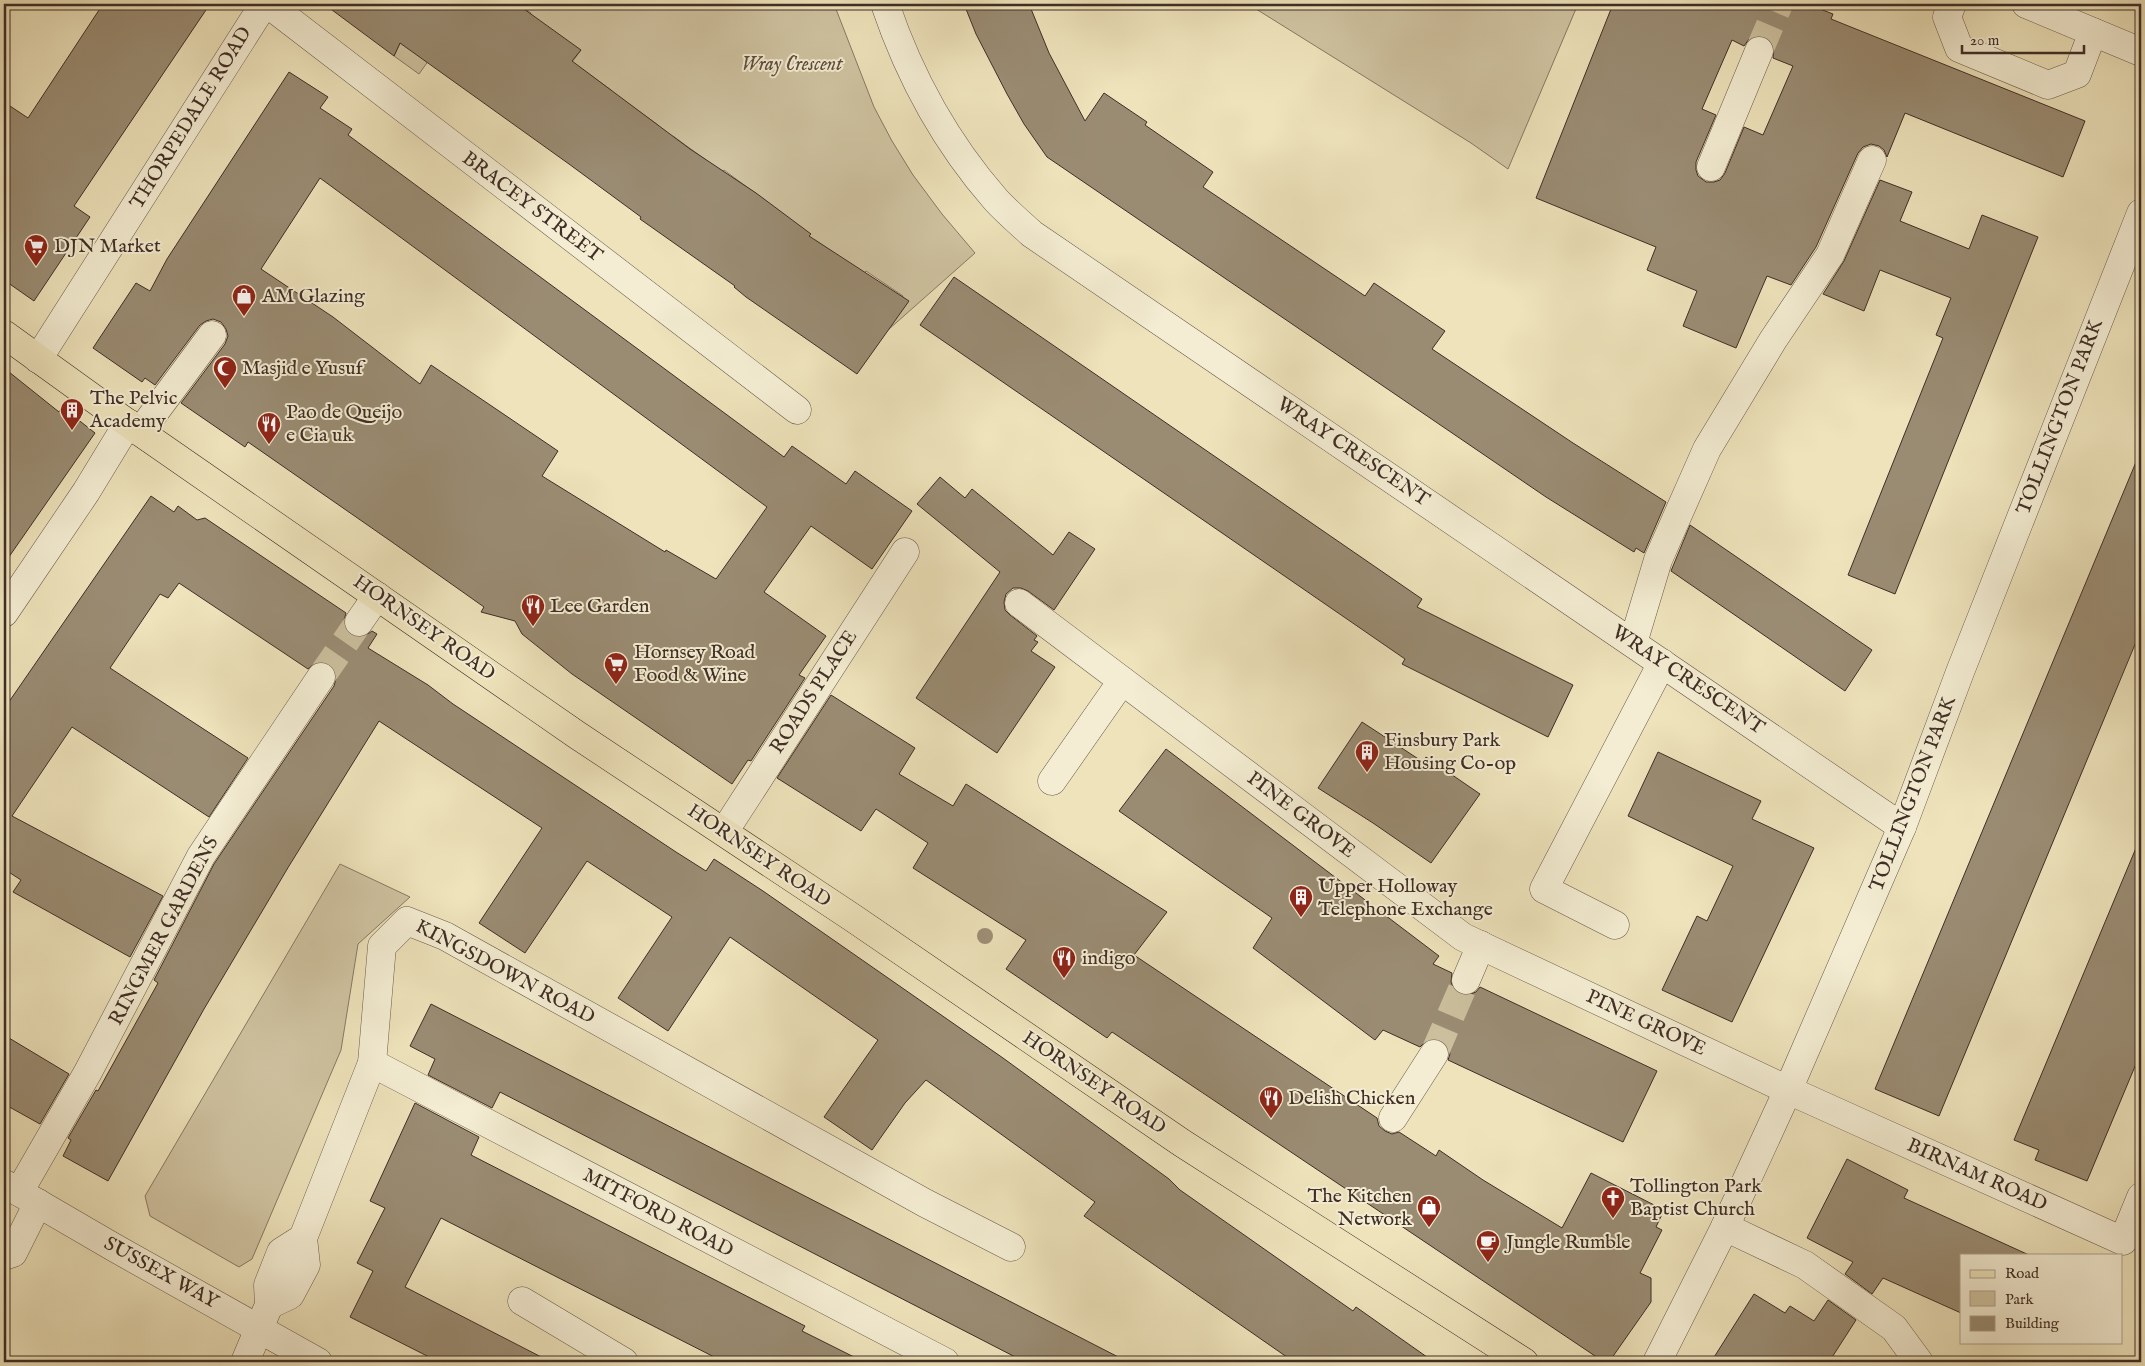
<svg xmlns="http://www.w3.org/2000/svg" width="2145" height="1366" font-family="'IM FELL English',serif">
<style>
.green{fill:#d0c4a2;stroke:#887964}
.building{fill:#9a8c73;stroke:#3f2e26;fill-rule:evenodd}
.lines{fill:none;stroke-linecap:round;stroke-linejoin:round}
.minor-tunnel{stroke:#cbbf9d;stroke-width:28;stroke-dasharray:28 14;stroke-linecap:butt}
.minor-casing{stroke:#6b5b4b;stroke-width:29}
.major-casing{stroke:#3f2e26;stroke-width:29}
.minor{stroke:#f4edd3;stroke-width:28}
.major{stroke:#eee3bb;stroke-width:28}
.tree{fill:#9e9077}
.labels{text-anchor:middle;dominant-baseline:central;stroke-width:4;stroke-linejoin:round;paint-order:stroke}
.park-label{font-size:20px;font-style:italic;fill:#5c4c3f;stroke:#f4edd3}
.street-label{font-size:20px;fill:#3f2e26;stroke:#f4edd3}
.poi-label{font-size:20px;fill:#3f2e26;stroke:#f4edd3;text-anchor:start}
</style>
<rect width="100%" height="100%" fill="#eee3bb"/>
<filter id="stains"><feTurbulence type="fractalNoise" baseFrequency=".004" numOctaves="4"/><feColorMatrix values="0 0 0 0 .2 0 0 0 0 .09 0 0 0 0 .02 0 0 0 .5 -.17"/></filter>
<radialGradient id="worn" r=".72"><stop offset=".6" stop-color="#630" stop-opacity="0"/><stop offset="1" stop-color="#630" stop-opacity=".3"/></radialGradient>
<g class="green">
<polygon points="419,4 469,4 419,74 394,56"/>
<polygon points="518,4 834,4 874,107 892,141 913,175 942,214 975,253 888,330 903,296 866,271 843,303 849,263 815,240 794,269 789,266 810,234 724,170 701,201 706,160 673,136 640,152 658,125 625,101 590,117 611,90 582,69 552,89 581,50 503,53 531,13"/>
<polygon points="1248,4 1578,4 1508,169 1471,143"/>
<polygon points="340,864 410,897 358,944 341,1050 252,1259 239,1267 150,1216 145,1196"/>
</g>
<g class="building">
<polygon points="103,4 210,4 74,206 90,217 34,301 4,280 4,102 28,118"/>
<polygon points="324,4 517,4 581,50 572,61 690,149 756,193 811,234 809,236 909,301 857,374 746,297 734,287 735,286 640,219 641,217 569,164 400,43 394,56"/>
<polygon points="964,4 1029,4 1049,53 1085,121 1104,93 1147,122 1145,125 1213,172 1203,187 1365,296 1374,283 1445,331 1432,349 1573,443 1666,502 1644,553 1636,548 1634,552 1546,497 1047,157 1024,124 1007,94 976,34"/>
<path d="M1613,4h194l26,10 -2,5 254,102 -22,56 -158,-64 -18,44 -3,-7 -5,-4 -8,-2 -8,3 -5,6 -42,94 -25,38 -24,-9 -31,72 -53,-22 14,-35 -50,-21 9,-23 -120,-49zM1756,36h8l7,5 3,7 -1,10 20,8 -30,69 -19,-8 -19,46 -5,7 -6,2h-8l-8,-6 -2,-6v-8l20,-47 -14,-6 30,-69 12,6 5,-7z"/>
<path d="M289,72l39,25 -8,11 32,21 -4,6 436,322 8,-11 54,38 9,-13 57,40 -40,58 -61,-43 -47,66 62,44 -27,39 6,3 -54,83 -3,-1 -16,24 -160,-110 -50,-40 -7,-13 -34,-9 3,-5 -92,-65 -144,-100 -3,5 -64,-44 44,-59 3,-8 -2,-7 -5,-7 -8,-3 -7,2 -6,4 -45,60 -10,-7 -3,4 -49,-34 43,-65 14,8 17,-32zM320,178l447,329 -51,72 -50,-29 -1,2 -123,-76 16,-25 -127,-86 -11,19 -87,-67 -72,-48z"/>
<polygon points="1880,180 1912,192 1900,221 1969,249 1982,215 2038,237 1895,594 1848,575 1943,338 1936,335 1951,298 1880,270 1864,311 1823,294 1844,261"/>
<polygon points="954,277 1422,599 1417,607 1573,685 1548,737 1402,664 1405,659 920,325"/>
<polygon points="4,368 59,412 62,407 95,433 4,564"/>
<polygon points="2141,450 2141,630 1939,1116 1875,1089"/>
<polygon points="940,477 965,498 972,489 1053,555 1069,532 1095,549 1054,610 1028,591 1021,588 1013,588 1006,594 1004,602 1005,610 1010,615 1037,636 1034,640 1038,642 1031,651 1055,667 997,753 916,698 1000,572 917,504"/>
<polygon points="151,496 174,512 178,506 197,520 205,518 346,613 344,620 345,628 351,635 357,637 365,636 372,631 377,634 368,648 428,685 453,704 676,852 706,871 714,859 763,891 1003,1058 1169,1179 1180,1190 1287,1265 1353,1311 1356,1307 1434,1362 1294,1362 1084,1216 1095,1202 926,1080 905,1103 872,1150 824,1117 878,1040 730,937 668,1031 618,998 672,917 587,861 525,953 479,923 542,828 379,721 289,866 204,1009 108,1181 63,1156 71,1140 68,1138 96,1090 98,1091 158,983 154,980 214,864 334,686 336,679 335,670 329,664 322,661 315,663 308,669 179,583 168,598 160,594 110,668 248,758 209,817 72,727 12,816 163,896 130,957 13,892 21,880 4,869 4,709"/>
<polygon points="1690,525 1872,650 1845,691 1671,571"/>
<polygon points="831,695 915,748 899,774 953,806 966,784 1167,912 1134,955 1377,1118 1379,1126 1385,1131 1392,1134 1399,1132 1436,1156 1439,1150 1483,1180 1562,1228 1591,1173 1664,1210 1656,1227 1662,1230 1640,1273 1651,1278 1651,1302 1609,1362 1604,1362 1112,1032 1107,1038 1006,969 1026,940 913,868 928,843 876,809 861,831 777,778"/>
<polygon points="1362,722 1423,762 1426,757 1480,794 1431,863 1373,823 1318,788"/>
<polygon points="1166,749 1439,956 1433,964 1452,973 1451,982 1454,990 1459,994 1468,995 1476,992 1480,987 1657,1071 1623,1142 1448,1060 1450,1054 1448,1047 1442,1041 1435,1038 1427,1040 1420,1047 1383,1030 1375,1040 1253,948 1272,918 1119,811"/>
<polygon points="1658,752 1761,801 1752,819 1814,848 1732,1022 1662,990 1697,916 1707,921 1733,866 1628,816"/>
<polygon points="2141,836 2141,1052 2087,1181 2035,1160 2039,1150 2014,1140"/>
<polygon points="431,1004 1128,1362 1025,1362 500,1092 492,1108 428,1075 435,1059 410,1046"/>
<polygon points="4,1035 69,1074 40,1124 4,1104"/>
<polygon points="415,1103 479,1137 471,1155 805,1326 802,1331 864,1362 724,1362 441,1218 405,1287 551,1362 439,1362 350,1317 373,1271 357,1263 385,1208 370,1201"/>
<polygon points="1847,1159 1908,1190 1904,1198 2029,1255 1961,1255 1961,1313 1883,1278 1872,1294 1845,1274 1853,1262 1807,1238"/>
<polygon points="1754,1294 1785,1313 1790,1306 1814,1321 1828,1300 1856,1320 1829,1362 1711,1362"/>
</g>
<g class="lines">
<g class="minor-tunnel">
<polyline points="1759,51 1779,4"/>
<polyline points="321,677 359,622"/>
<polyline points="1434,1054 1466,980"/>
</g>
<g class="minor-casing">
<g id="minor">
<polyline points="268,4 797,410"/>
<path d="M885,4c24,71 61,139 111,196 11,12 24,23 36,34l870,593"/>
<polyline points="1952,4 1947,17 1959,48 2048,85 2077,74 2093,32"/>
<polyline points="2026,4 2141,52"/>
<polyline points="1711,167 1759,51"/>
<polyline points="38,359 264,4"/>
<polyline points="140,432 212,335"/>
<polyline points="1019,603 1463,937 1788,1090 2123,1241 2141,1197"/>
<polyline points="4,613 86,492 128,423"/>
<polyline points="359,622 377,596"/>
<polyline points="1633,643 1658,560 1707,449 1773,340 1830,255 1872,160"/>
<polyline points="1052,781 1122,681"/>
<polyline points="724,832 905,552"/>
<polyline points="1615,925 1544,889 1662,663"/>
<polyline points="1466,980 1481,945"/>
<polyline points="372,1063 945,1362"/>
<polyline points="1393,1118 1434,1054"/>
<polyline points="5,1184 115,1248 318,1362"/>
<polyline points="19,1192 88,1072 201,856 321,677"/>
<polyline points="1725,1227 1805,1265 1894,1328 1919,1362"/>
<polyline points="4,1256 13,1253 38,1203"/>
<polyline points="522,1301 624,1362"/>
<polyline points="269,1305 290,1295 306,1265 303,1238 372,1063 382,946 407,921 445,936 925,1203 1011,1247"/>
<polyline points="245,1362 269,1305 268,1285 281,1252 303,1238"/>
<polyline points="1657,1362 1725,1227 1788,1090 1902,827 1960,672 2141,213"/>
</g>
</g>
<g class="major-casing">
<polyline id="major" points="4,334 140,432 577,735 853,918 1182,1143 1524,1362"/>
</g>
<use href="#minor" class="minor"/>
<use href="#major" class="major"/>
</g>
<circle class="tree" cx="985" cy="936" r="8"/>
<defs>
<g id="supermarket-pin" transform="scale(1.25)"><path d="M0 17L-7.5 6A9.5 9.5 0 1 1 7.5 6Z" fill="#8f2418" stroke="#f4edd3"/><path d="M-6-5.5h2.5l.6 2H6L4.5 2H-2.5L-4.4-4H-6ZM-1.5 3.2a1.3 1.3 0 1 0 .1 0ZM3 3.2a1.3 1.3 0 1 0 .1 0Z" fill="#fff"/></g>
<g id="shop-pin" transform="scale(1.25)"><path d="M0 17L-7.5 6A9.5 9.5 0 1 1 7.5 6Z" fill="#8f2418" stroke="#f4edd3"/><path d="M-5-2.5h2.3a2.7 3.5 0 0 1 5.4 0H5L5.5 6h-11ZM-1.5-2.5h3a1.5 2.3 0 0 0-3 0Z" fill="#fff"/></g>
<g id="mosque-pin" transform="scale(1.25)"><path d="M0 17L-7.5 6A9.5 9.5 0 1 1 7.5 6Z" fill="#8f2418" stroke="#f4edd3"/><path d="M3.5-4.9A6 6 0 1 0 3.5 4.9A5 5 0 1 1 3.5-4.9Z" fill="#fff"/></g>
<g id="building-pin" transform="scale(1.25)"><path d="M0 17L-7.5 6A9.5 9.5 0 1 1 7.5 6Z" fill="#8f2418" stroke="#f4edd3"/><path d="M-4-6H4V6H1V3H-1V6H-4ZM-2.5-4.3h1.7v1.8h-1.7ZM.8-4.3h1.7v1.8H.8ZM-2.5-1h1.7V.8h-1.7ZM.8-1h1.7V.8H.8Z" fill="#fff"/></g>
<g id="restaurant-pin" transform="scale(1.25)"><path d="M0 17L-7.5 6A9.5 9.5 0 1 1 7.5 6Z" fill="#8f2418" stroke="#f4edd3"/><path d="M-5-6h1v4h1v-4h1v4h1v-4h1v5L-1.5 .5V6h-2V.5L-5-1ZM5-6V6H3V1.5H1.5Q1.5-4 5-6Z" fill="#fff"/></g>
<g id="church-pin" transform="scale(1.25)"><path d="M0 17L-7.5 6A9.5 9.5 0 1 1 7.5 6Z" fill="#8f2418" stroke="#f4edd3"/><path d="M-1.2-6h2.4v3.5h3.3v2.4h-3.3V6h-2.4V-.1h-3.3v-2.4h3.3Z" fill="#fff"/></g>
<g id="cafe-pin" transform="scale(1.25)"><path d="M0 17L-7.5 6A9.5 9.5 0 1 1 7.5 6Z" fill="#8f2418" stroke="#f4edd3"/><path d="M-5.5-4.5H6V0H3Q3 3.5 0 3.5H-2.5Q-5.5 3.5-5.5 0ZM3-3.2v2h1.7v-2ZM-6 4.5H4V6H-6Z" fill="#fff"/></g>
</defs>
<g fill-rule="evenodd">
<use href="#supermarket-pin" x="36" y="246"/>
<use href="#shop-pin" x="244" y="296"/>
<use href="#mosque-pin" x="225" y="368"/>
<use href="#building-pin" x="72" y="410"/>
<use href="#restaurant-pin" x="269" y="424"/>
<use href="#restaurant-pin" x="533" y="606"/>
<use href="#supermarket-pin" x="616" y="664"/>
<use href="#building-pin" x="1367" y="752"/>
<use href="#building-pin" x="1301" y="897"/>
<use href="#restaurant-pin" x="1064" y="958"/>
<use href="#restaurant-pin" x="1271" y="1098"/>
<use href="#church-pin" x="1613" y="1198"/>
<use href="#shop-pin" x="1429" y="1207"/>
<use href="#cafe-pin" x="1488" y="1242"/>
</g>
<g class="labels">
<g class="park-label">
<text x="792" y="64">Wray Crescent</text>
</g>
<g class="street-label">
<text transform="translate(191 118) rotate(-58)">THORPEDALE ROAD</text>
<text transform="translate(532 207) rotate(37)">BRACEY STREET</text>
<text transform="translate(2060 417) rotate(-69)">TOLLINGTON PARK</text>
<text transform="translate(1353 452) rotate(34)">WRAY CRESCENT</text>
<text transform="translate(424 628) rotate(35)">HORNSEY ROAD</text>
<text transform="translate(1688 680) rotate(34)">WRAY CRESCENT</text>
<text transform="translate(814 692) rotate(-57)">ROADS PLACE</text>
<text transform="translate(1913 794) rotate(-69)">TOLLINGTON PARK</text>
<text transform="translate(1301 815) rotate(37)">PINE GROVE</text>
<text transform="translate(759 856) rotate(34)">HORNSEY ROAD</text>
<text transform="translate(164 931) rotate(-62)">RINGMER GARDENS</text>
<text transform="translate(505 972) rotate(28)">KINGSDOWN ROAD</text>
<text transform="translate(1646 1023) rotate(25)">PINE GROVE</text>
<text transform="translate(1094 1083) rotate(34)">HORNSEY ROAD</text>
<text transform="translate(1977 1175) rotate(24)">BIRNAM ROAD</text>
<text transform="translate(658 1213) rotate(28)">MITFORD ROAD</text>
<text transform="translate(161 1273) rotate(29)">SUSSEX WAY</text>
</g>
<g class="poi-label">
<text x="54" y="246">DJN Market</text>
<text x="262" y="296">AM Glazing</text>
<text x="242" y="368">Masjid e Yusuf</text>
<text x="90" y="398">The Pelvic<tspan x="90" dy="23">Academy</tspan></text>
<text x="286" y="412">Pao de Queijo<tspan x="286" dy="23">e Cia uk</tspan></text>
<text x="550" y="606">Lee Garden</text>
<text x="634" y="652">Hornsey Road<tspan x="634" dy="23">Food &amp; Wine</tspan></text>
<text x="1384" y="740">Finsbury Park<tspan x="1384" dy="23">Housing Co-op</tspan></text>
<text x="1318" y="886">Upper Holloway<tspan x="1318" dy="23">Telephone Exchange</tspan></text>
<text x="1082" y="958">indigo</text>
<text x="1288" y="1098">Delish Chicken</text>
<text x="1630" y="1186">Tollington Park<tspan x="1630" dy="23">Baptist Church</tspan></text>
<text x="1412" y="1196" text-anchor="end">The Kitchen<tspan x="1412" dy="23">Network</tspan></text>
<text x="1506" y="1242">Jungle Rumble</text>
</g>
</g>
<rect width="2145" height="1366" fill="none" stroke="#eee3bb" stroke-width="20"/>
<rect x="5" y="5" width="2135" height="1356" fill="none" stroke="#3f2e26" stroke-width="2.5"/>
<rect x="10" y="10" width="2125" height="1346" fill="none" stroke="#3f2e26"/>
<rect x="1960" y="1254" width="162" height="90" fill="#f4edd3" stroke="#aca18e"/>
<rect x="1970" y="1270" width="25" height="8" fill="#eee3bb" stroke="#aca18e"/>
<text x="2005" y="1278" font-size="15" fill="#3f2e26">Road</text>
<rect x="1970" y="1291" width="25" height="15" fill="#d0c4a2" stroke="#aca18e"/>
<text x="2005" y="1304" font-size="15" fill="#3f2e26">Park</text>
<rect x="1970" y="1316" width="25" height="15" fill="#9a8c73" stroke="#aca18e"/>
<text x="2005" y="1328" font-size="15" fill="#3f2e26">Building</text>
<path d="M1962 45v8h122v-8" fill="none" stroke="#3f2e26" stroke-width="2.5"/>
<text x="1970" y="45" font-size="15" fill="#3f2e26" stroke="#f4edd3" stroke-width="4" paint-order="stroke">20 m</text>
<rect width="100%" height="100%" filter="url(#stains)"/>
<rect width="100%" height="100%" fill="url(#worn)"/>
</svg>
